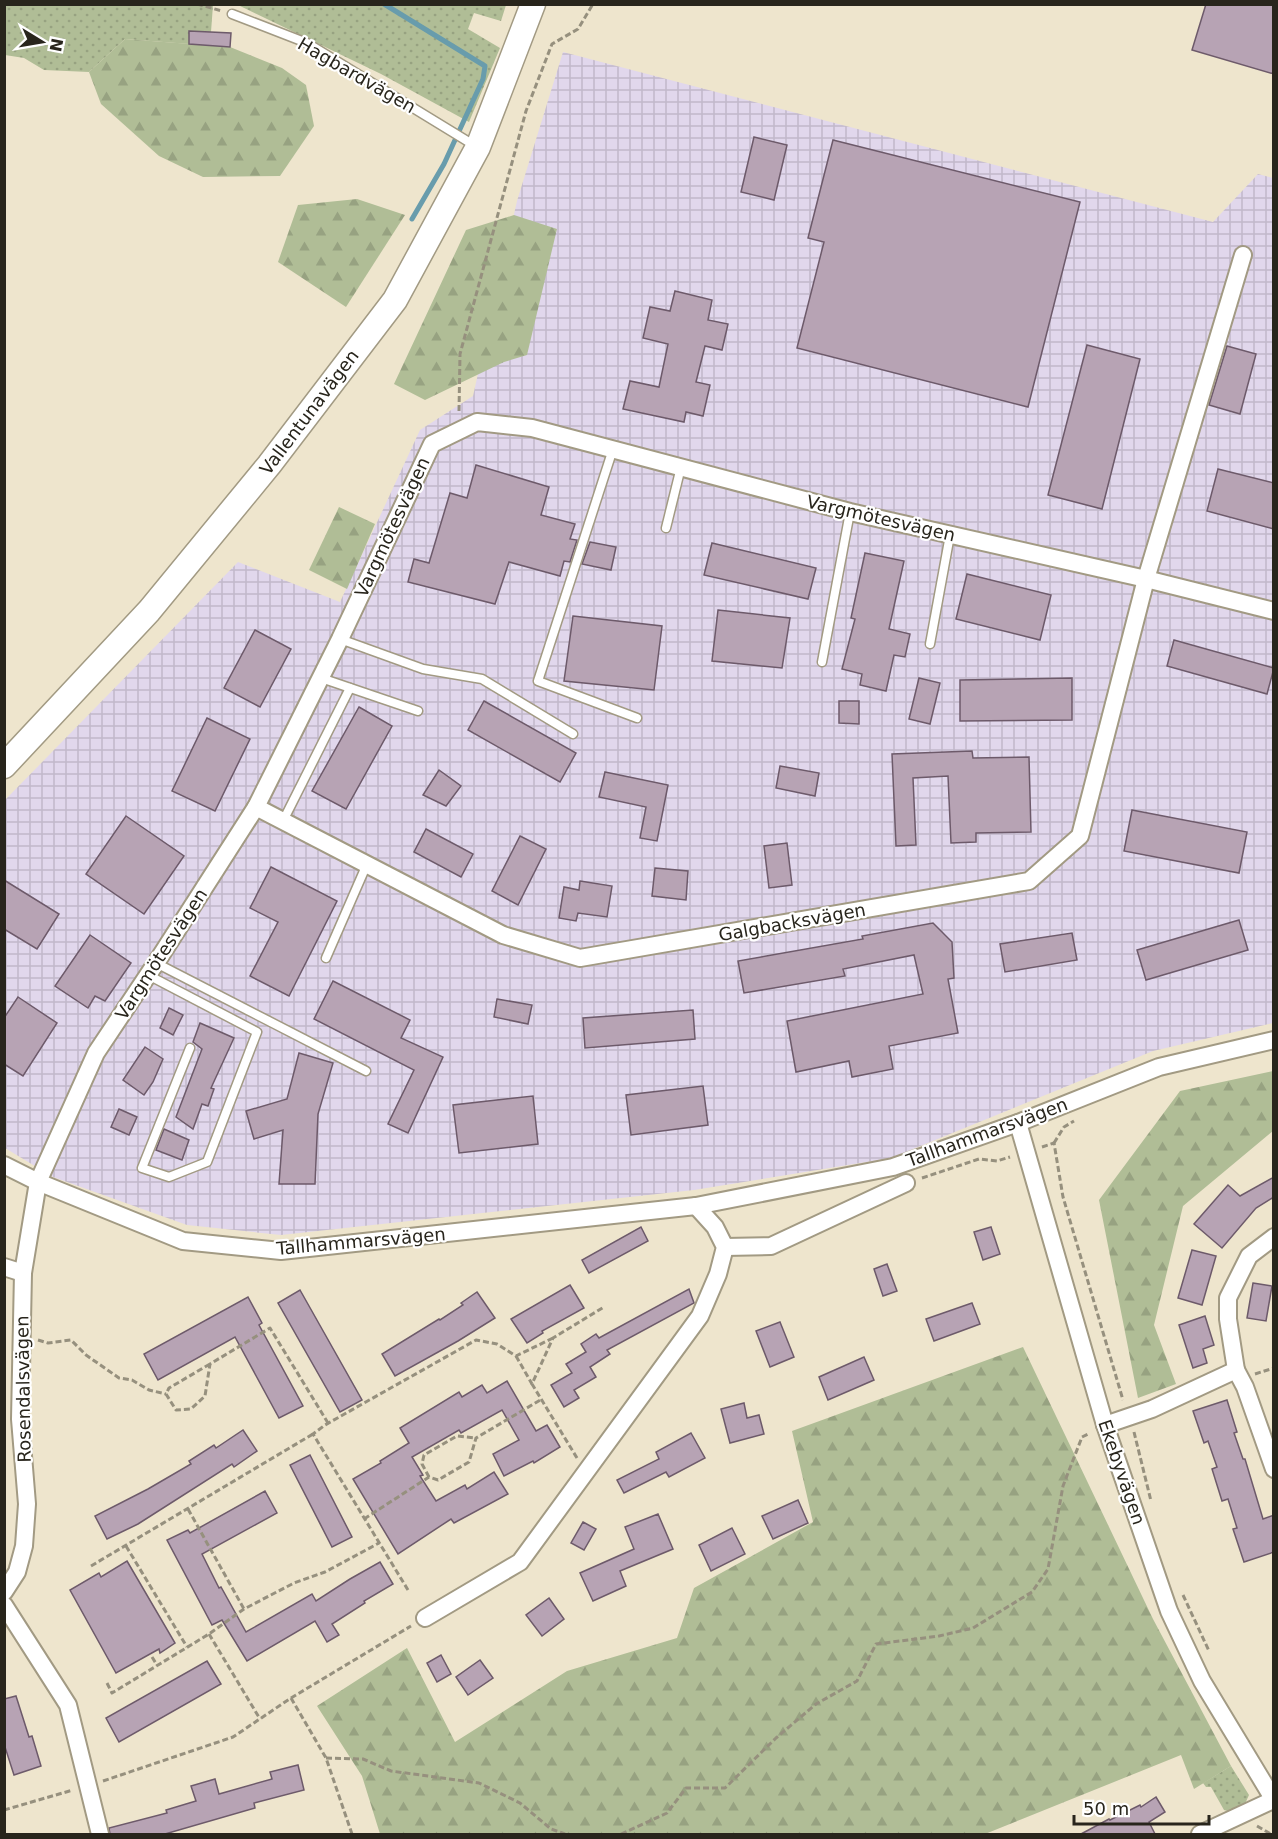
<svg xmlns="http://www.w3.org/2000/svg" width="1278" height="1839" font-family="'DejaVu Sans',sans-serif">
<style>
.industrial{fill:url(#industrial-grid)}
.grass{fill:url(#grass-dots)}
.forest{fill:url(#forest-firs)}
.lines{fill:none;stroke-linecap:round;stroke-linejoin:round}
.stream{stroke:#689cac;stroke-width:5}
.building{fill:#b7a3b4;stroke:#6d5a6a;stroke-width:1.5}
.service-casing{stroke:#a29a83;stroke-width:11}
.minor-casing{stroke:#a29a83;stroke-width:20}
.secondary-casing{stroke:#a29a83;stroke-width:27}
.path{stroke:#96907e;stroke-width:3;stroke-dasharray:6 3;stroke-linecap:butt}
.service{stroke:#fff;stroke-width:8}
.minor{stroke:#fff;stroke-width:16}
.secondary{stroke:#fff;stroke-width:24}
.labels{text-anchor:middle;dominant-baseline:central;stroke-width:4.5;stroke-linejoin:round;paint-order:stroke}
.street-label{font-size:18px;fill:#28251c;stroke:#fff}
</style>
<defs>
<pattern id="industrial-grid" width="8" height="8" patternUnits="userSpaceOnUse" patternTransform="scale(1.5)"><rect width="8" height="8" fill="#e1d7ec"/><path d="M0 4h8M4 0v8" fill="none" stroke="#c1b8ca"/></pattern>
<pattern id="grass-dots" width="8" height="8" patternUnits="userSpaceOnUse" patternTransform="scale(1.5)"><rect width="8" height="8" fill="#b0bd96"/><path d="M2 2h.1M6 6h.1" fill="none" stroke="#97a281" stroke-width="1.8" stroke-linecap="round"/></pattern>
<pattern id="forest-firs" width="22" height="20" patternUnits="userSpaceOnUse" patternTransform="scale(1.5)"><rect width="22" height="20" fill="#b0bd96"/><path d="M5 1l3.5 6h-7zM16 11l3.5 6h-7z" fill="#97a281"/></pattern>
</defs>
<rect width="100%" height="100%" fill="#eee5cd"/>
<polygon class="industrial" points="563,52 1213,222 1258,174 1273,178 1273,1023 1153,1051 891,1158 694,1190 281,1235 187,1225 53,1177 5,1148 5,800 238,562 340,602 420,430 473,396 517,201"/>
<g class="grass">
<polygon points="5,5 213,5 211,32 190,31 189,44 125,39 89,72 44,70 24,58 5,55"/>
<polygon points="238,5 506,5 501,21 474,13 468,29 500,48 469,122 381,74"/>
<polygon points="1231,1766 1249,1795 1244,1806 1231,1812 1224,1810 1211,1787 1206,1787 1203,1783"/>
</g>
<g class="forest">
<polygon points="125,39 230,47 282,68 306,85 314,126 280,176 203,177 159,156 101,104 89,72"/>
<polygon points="357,199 405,215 346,307 278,262 298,205"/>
<polygon points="514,215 557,229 527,355 504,362 425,400 394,384 466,230"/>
<polygon points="339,507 375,524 347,589 309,570"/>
<polygon points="1273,1071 1273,1131 1183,1206 1154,1325 1176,1384 1138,1398 1099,1200 1180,1091"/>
<polygon points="1023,1347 1153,1619 1231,1766 1194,1789 1181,1755 985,1834 380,1834 362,1776 317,1706 407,1648 455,1742 567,1671 677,1638 694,1588 813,1522 792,1431"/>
</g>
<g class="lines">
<polyline class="stream" points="384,4 485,66 483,79 444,164 412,219"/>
</g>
<g class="building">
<polygon points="1206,4 1274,4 1274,74 1192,50"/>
<polygon points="189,31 231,33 230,47 189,44"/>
<polygon points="754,137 787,145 774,200 741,192"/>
<polygon points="833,140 1080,202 1028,407 797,348 824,242 808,238"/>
<polygon points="675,291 712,300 708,320 728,324 722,350 705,346 696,382 710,385 703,416 686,412 684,422 623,409 630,381 659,387 668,344 643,338 650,307 670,311"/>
<polygon points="1087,345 1140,359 1102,509 1048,495"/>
<polygon points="1227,346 1256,354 1240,414 1209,405"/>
<polygon points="476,465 549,487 541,515 575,524 570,539 577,540 570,562 564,561 560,576 509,562 495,604 408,582 414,559 429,563 450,493 467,498"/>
<polygon points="1218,469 1274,483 1274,529 1207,511"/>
<polygon points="590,542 616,547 611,570 582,564"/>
<polygon points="712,543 816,568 808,599 704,575"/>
<polygon points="865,553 904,561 889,629 910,634 905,657 894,655 886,691 860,685 862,674 842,669 855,619 851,618"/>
<polygon points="967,574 1051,595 1040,640 956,619"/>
<polygon points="718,610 790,618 782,668 712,661"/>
<polygon points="573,616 662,626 654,690 564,681"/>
<polygon points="255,630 291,649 260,707 224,688"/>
<polygon points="1174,640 1274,668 1267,694 1167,666"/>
<polygon points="919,678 940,683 930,724 909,719"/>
<polygon points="1072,678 1072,720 960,721 960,680"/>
<polygon points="484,701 576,753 560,782 468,730"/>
<polygon points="839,701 859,701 859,724 839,723"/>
<polygon points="359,707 392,726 346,809 312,791"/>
<polygon points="207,718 250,739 215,811 172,791"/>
<polygon points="972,751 973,758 1029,757 1031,832 976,833 976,842 951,843 948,776 913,778 916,845 896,846 892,754"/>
<polygon points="780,766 819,773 815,796 776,788"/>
<polygon points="439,770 461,786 446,806 423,795"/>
<polygon points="605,772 668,785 657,841 640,838 646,807 599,797"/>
<polygon points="1132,810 1247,832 1239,873 1124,851"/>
<polygon points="126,816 184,856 144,914 86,874"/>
<polygon points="426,829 473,854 461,877 414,852"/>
<polygon points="520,836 546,849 518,905 492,891"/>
<polygon points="787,843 792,885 769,888 764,846"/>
<polygon points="271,867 337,901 289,996 250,976 278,922 250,908"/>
<polygon points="655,868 688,871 686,900 652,896"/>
<polygon points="4,880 59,914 37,949 4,929"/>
<polygon points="580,881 612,886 607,917 578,913 576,921 559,918 564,887 579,890"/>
<polygon points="1239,920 1248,950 1146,980 1137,950"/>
<polygon points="933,923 952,942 954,978 948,979 958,1033 889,1046 893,1069 852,1077 849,1061 796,1072 787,1021 923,994 914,955 843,969 845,976 744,993 738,961 863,939 862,936"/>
<polygon points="1072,933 1077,960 1005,972 1000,944"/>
<polygon points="90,935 131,963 105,1001 95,996 88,1008 55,986"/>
<polygon points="333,981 410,1020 401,1038 443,1057 408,1133 388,1124 414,1070 314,1019"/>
<polygon points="18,997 57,1023 23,1076 4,1064 4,1018"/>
<polygon points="497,999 532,1005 528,1024 494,1017"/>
<polygon points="169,1008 183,1015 173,1035 160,1028"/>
<polygon points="693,1010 695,1039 585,1048 583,1018"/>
<polygon points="200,1023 234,1038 211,1088 214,1089 208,1106 202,1104 193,1129 176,1117 202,1049 193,1042"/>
<polygon points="145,1047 163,1059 153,1082 144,1095 123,1080"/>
<polygon points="299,1053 333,1063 318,1114 315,1184 279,1184 283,1130 254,1139 246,1111 287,1099"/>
<polygon points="703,1086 708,1125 631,1135 626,1095"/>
<polygon points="533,1096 538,1144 459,1153 453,1105"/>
<polygon points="119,1109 137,1117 129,1135 111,1127"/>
<polygon points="164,1129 189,1140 182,1160 156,1150"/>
<polygon points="1274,1177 1274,1197 1256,1208 1222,1248 1194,1224 1228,1185 1240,1196"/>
<polygon points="641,1227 648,1241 589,1273 582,1260"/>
<polygon points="991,1227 1000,1254 983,1260 974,1232"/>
<polygon points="1192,1250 1216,1256 1202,1305 1178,1298"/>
<polygon points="887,1264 897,1291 883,1296 874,1269"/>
<polygon points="1253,1283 1272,1286 1266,1321 1247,1318"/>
<polygon points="570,1285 584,1308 542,1331 543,1333 527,1343 511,1319"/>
<polygon points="689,1289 694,1303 607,1350 610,1354 590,1367 596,1377 574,1390 579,1398 564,1407 551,1385 572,1373 566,1364 586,1352 581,1344 596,1334 599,1338"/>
<polygon points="300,1290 362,1400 340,1412 278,1303"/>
<polygon points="477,1292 495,1318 458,1341 395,1376 382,1354 439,1319 440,1320 463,1305 461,1303"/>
<polygon points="248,1297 262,1323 259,1325 303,1406 279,1418 235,1337 158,1380 144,1354"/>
<polygon points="972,1303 980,1324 934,1341 926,1319"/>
<polygon points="1205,1316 1214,1345 1203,1349 1207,1363 1193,1368 1179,1325"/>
<polygon points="780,1322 794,1357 770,1367 756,1331"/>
<polygon points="864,1357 874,1380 828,1400 819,1377"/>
<polygon points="507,1381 536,1431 547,1425 560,1447 534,1463 533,1461 504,1476 493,1454 519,1440 502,1410 461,1433 459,1430 412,1457 423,1475 420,1476 436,1501 465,1485 467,1489 494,1472 508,1494 454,1523 451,1519 398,1554 353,1479 381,1463 380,1461 409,1443 400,1428 459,1392 462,1397 482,1385 487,1393"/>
<polygon points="1227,1400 1237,1432 1234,1433 1243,1459 1245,1459 1263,1519 1274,1515 1274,1552 1244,1562 1233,1529 1237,1528 1228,1499 1222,1501 1212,1469 1217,1467 1208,1441 1204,1443 1193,1411"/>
<polygon points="744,1403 747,1418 759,1415 764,1434 730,1443 721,1409"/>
<polygon points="243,1430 257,1451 234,1467 232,1464 138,1524 107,1539 95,1516 148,1489 191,1464 189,1461 214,1445 216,1448"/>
<polygon points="691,1433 705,1458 669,1477 666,1472 624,1493 617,1480 659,1459 656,1452"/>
<polygon points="310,1455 352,1537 332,1547 290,1465"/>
<polygon points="265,1491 277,1513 202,1554 219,1588 221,1587 246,1632 312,1594 316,1601 350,1579 380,1562 393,1584 364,1601 365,1603 332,1624 339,1635 327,1642 315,1621 247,1661 222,1620 212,1625 167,1540 188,1530 190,1533"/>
<polygon points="798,1500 808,1523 773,1539 762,1516"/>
<polygon points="658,1514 673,1549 620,1571 626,1586 593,1601 580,1573 634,1549 625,1527"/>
<polygon points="583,1522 596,1529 584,1550 571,1543"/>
<polygon points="732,1528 745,1554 711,1571 699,1545"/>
<polygon points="127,1561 175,1643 160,1653 159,1649 116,1673 70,1590 99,1573 101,1577"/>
<polygon points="549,1598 564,1619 542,1636 526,1615"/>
<polygon points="441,1655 451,1674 437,1682 427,1663"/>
<polygon points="480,1660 493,1678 468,1695 456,1677"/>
<polygon points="207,1661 221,1684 119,1742 106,1718"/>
<polygon points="16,1696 29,1737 32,1736 41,1766 14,1775 4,1744 4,1699"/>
<polygon points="298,1765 304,1790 254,1803 255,1808 165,1834 110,1834 109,1828 167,1813 166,1810 196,1801 191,1786 215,1779 219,1794 272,1779 270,1772"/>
<polygon points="1156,1797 1165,1812 1149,1822 1155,1834 1081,1834 1109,1819 1110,1820 1140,1805 1141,1807"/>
</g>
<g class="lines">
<g class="service-casing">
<g id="service">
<polyline points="232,14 307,43 477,147"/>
<polyline points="613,449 538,681 637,718"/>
<polyline points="666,528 681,467"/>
<polyline points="340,639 423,669 482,679 573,734"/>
<polyline points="930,644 950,535"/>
<polyline points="822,662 850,512"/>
<polyline points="321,678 418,711"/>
<polyline points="283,821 350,688"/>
<polyline points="326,958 367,864"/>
<polyline points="156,963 366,1071"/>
<polyline points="148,975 257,1032 207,1162 169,1177 142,1168 190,1048"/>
</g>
</g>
<g class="minor-casing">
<g id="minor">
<polyline points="256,807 503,935 580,958 1029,881 1080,836 1146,579 1243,255"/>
<polyline points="1018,1123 1105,1425 1169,1611 1202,1681 1274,1800"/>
<polyline points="4,1165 38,1182 183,1241 281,1251 696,1206 893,1167 1018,1123 1159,1067 1274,1040"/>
<polyline points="725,1247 771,1246 906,1183"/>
<polyline points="4,1267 23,1273"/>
<polyline points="1236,1370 1245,1387 1274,1469"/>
<polyline points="1105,1425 1152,1409 1236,1370 1228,1319 1228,1298 1249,1256 1274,1237"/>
<polyline points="4,1592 17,1572 24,1546 27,1504 20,1419 23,1273 38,1182 96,1053 156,963 256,807 340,639 432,444 477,422 532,428 850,512 1146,579 1274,611"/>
<polyline points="4,1605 68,1705 100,1834"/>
<polyline points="425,1618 520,1562 700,1316 718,1274 725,1247 715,1227 696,1206"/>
<polyline points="1200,1834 1273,1800"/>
</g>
</g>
<g class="secondary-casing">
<polyline id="secondary" points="4,766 149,611 269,465 395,300 478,147 533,4"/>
</g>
<g class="path">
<polyline points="197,4 222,11"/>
<polyline points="459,411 460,354 526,111 552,44 578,29 593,4"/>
<polyline points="1054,1143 1064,1127 1074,1121"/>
<polyline points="1042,1147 1054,1143 1063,1197 1123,1400"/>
<polyline points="922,1178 979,1159 997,1161 1010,1157"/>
<polyline points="38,1340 48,1343 71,1340 86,1355 119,1378 132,1380 149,1390 166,1394"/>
<polyline points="516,1356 532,1384"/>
<polyline points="210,1364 169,1388 166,1394 176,1410 191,1409 205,1396 210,1364 270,1328 328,1423"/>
<polyline points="1255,1374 1274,1368"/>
<polyline points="1134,1432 1151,1501"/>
<polyline points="577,1458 532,1384 553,1338 604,1307"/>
<polyline points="429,1477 422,1464 424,1455 457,1436 476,1438"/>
<polyline points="188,1509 244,1609"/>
<polyline points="364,1519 429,1477 438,1480 469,1462 476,1438 542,1399"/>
<polyline points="126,1546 187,1647"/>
<polyline points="91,1566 313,1434"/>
<polyline points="408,1590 313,1434 325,1425 476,1340 497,1344 516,1356 553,1338"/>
<polyline points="1183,1595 1209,1651"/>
<polyline points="209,1634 260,1719"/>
<polyline points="152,1657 157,1665"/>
<polyline points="107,1683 112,1693 209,1634 244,1609 294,1583 325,1572 379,1543"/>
<polyline points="291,1698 326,1758 352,1834"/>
<polyline points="326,1758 363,1759 391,1771 479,1783 520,1803 551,1829 565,1834"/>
<polyline points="103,1781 233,1737 291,1698 411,1626"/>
<polyline points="4,1810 73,1790"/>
<polyline points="1257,1826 1271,1834 1274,1833"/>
<polyline points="621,1834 667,1813 686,1788 725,1788 776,1738 816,1704 857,1681 876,1644 939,1636 973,1628 1032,1592 1048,1569 1063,1486 1082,1437 1090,1433"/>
</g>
<use href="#service" class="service"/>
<use href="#minor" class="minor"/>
<use href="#secondary" class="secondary"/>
</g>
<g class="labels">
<g class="street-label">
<text transform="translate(357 75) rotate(30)">Hagbardvägen</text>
<text transform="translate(309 412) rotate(-53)">Vallentunavägen</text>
<text transform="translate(881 518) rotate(13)">Vargmötesvägen</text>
<text transform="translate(392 527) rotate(-65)">Vargmötesvägen</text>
<text transform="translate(792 922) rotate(-10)">Galgbacksvägen</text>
<text transform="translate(161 954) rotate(-57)">Vargmötesvägen</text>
<text transform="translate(987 1132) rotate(-20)">Tallhammarsvägen</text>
<text transform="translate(361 1241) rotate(-5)">Tallhammarsvägen</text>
<text transform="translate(23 1389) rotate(-91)">Rosendalsvägen</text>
<text transform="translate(1122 1472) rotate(71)">Ekebyvägen</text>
</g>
</g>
<rect width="1278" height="1839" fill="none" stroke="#28251c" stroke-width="12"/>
<g transform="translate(42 42) rotate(101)" stroke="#ffffff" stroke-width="4.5" paint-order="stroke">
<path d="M0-4.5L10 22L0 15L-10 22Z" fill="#28251c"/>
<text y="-9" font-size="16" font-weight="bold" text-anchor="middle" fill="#28251c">N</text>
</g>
<path d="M1074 1815v9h135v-9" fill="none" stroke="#28251c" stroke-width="3"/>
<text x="1083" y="1815" font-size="18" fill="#28251c" stroke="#ffffff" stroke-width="4.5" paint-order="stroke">50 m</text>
</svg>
